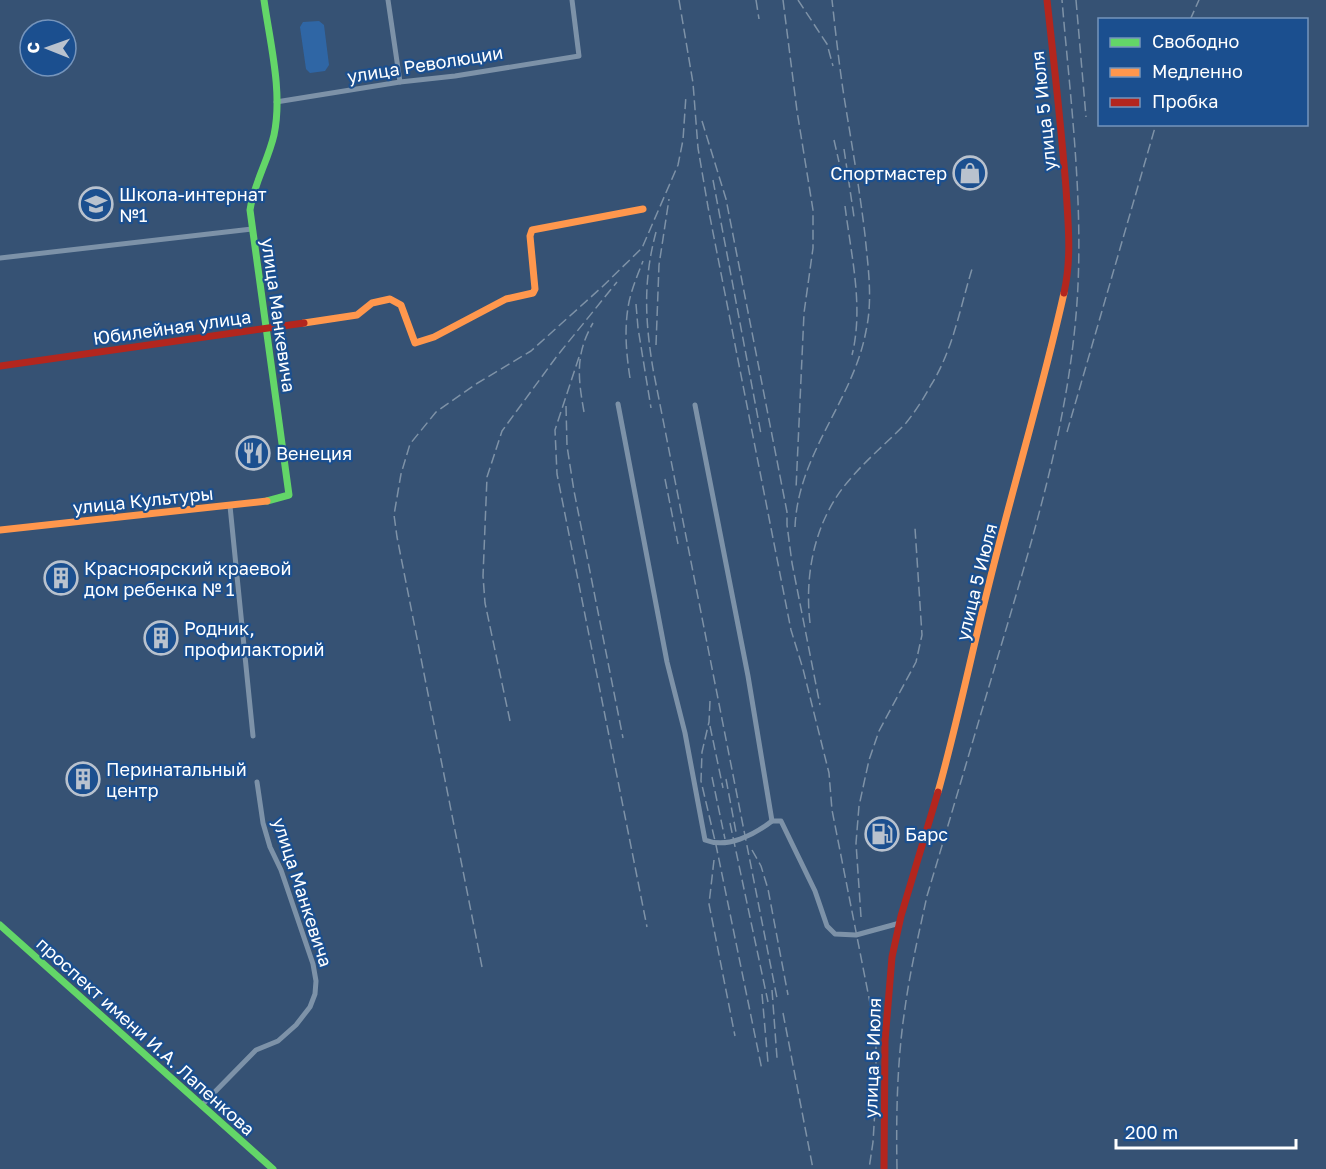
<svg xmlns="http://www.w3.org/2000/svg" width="1326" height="1169" font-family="'Golos Text',sans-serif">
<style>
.green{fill:#2f66a5}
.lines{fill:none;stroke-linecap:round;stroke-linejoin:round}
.street{stroke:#7d92a8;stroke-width:5}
.fast{stroke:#63d668;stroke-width:7}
.slow{stroke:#ff974d;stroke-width:7}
.jam{stroke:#b3261e;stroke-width:7}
.rail{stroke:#7e92a7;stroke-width:1.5;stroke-dasharray:10 4.5;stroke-linecap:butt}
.labels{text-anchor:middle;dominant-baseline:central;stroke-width:4.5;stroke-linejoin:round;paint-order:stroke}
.street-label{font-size:18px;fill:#fff;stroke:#1b4f8f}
.poi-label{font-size:18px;fill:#fff;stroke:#1b4f8f;text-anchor:start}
</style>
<rect width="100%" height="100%" fill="#365274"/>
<polygon class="green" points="319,21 324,25 329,65 325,71 310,73 306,69 300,27 303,22"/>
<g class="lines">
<g class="street">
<polyline points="388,0 400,82"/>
<polyline points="276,102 400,82 455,76 579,56 572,0"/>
<polyline points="0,258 252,229"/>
<path d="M618,404l49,258 18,71 20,107c22,9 49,-5 67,-19"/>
<polyline points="695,405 748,676 772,821 781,821 815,891 827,926 835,934 856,935 900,923"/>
<polyline points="230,506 253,736"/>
<polyline points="202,1105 256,1050 278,1041 296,1025 310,1007 315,994 316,981 313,964 281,870 270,847 263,823 257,782"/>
</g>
<g class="fast">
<path d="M264,0c6,43 19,92 10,135 -6,26 -20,48 -24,75l39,285 -22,6"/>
<polyline points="0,925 273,1169"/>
</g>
<g class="slow">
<polyline points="304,323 357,315 372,303 390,299 401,305 415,343 434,337 506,299 533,293 535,289 530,236 532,230 643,209"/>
<polyline points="0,530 267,501"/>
<path d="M938,792c19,-68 33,-136 50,-204 24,-99 54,-196 76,-295"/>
</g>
<g class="jam">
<path d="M1047,0c7,62 14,125 19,188 2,35 6,69 -2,105"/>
<polyline points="0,366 304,323"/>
<polyline points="884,1169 885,1041 892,957 901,916 938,792"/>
</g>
<g class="rail">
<polyline points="679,0 693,83 698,148 708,207 791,630 803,669 829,773 832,810 871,1008 876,1045 876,1093 873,1142 869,1169"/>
<polyline points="756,0 759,19"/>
<polyline points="783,0 797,111 813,210 813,248 804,313 796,489"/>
<polyline points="798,0 827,44 833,66"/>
<polyline points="1076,0 1086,117"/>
<polyline points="1190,20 1199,0"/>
<polyline points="702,121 726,199 787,512 787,525 792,563 820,705"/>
<polyline points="834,140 839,162"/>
<polyline points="844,149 854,217"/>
<polyline points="713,180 761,434"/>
<path d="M845,206c6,49 19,101 7,149"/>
<path d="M656,232c-13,49 -11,88 -3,137l124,629"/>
<polyline points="636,304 638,328 651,408"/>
<polyline points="656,345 659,265 669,199"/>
<polyline points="579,357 555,430 557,474 647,927"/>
<path d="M630,378c-4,-26 -6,-51 -1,-76 3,-14 9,-28 14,-41"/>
<polyline points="566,406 567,446 574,491 623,738"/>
<path d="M584,412c-6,-34 -9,-58 9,-89"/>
<polyline points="1067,432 1156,124"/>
<polyline points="665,479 678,544"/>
<path d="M795,527c3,-74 58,-126 71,-196 7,-32 2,-64 -1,-96 -5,-42 -12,-84 -19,-126 -6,-36 -10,-73 -14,-109"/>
<path d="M810,623c-6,-52 6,-106 41,-145 17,-20 37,-36 55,-55 9,-11 18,-25 25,-38 22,-35 29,-77 41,-116"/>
<polyline points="710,701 709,722 702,752 701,781 716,845 762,1070"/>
<polyline points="510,721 485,603 483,576 487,477 502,431 557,356 617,282"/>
<polyline points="710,726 723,788"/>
<polyline points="712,777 725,839"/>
<polyline points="726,779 736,832"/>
<polyline points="730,823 768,1002"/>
<polyline points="752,850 761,866 768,889 788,995"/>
<polyline points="714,860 709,904 735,1036"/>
<polyline points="861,917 856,843 859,806 869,760 879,731 916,662 922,635 915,528"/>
<polyline points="482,967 397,537 394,515 401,474 410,444 436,412 476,384 531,351 602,287 642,248 678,165 683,140 686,95"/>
<polyline points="772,990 777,1058"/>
<polyline points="762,994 768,1063"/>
<polyline points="783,1013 813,1169"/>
<path d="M897,1169c-1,-53 0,-108 8,-161 5,-37 14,-75 22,-112 27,-90 53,-180 80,-270 29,-99 58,-197 68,-300 11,-107 -4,-219 -13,-326"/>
</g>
</g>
<defs>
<g id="shop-ring" transform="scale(1.725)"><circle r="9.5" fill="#1b4f8f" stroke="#b9c2ce" stroke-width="1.5"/><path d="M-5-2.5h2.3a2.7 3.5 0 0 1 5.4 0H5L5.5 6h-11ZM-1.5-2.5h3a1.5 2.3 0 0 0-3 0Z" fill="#b9c2ce"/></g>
<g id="school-ring" transform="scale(1.725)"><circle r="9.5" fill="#1b4f8f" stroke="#b9c2ce" stroke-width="1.5"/><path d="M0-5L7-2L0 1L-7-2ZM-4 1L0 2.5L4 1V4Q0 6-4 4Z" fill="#b9c2ce"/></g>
<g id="restaurant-ring" transform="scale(1.725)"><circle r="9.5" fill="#1b4f8f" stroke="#b9c2ce" stroke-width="1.5"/><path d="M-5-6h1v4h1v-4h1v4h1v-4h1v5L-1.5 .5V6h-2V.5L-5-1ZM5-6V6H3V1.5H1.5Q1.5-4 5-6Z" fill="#b9c2ce"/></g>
<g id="building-ring" transform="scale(1.725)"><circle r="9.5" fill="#1b4f8f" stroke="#b9c2ce" stroke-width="1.5"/><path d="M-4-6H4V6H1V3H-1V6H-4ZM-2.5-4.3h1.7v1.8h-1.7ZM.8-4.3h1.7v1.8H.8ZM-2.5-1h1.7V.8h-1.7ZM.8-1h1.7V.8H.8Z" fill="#b9c2ce"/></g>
<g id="fuel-ring" transform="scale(1.725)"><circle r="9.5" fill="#1b4f8f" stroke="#b9c2ce" stroke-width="1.5"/><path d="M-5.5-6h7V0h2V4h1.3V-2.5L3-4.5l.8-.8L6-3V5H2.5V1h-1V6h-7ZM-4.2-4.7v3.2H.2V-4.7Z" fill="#b9c2ce"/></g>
</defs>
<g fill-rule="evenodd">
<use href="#shop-ring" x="970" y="173"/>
<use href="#school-ring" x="96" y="204"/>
<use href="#restaurant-ring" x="253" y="453"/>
<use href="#building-ring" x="61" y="578"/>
<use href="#building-ring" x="161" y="638"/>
<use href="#building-ring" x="83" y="779"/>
<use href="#fuel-ring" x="882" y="834"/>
</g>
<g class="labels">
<g class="street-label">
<text transform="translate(425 64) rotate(-9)">улица Революции</text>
<text transform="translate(1043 111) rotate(-96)">улица 5 Июля</text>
<text transform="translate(279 315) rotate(82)">улица Манкевича</text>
<text transform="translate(172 327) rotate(-8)">Юбилейная улица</text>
<text transform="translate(143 500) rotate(-6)">улица Культуры</text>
<text transform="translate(976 582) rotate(-76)">улица 5 Июля</text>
<text transform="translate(303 892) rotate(72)">улица Манкевича</text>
<text transform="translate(146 1036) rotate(42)">проспект имени И.А. Лапенкова</text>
<text transform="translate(872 1058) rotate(-88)">улица 5 Июля</text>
</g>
<g class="poi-label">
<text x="947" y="173" text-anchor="end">Спортмастер</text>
<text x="119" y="194">Школа-интернат<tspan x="119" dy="21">№1</tspan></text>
<text x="276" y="453">Венеция</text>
<text x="84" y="568">Красноярский краевой<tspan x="84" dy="21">дом ребенка № 1</tspan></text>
<text x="184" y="628">Родник,<tspan x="184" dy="21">профилакторий</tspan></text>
<text x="106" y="769">Перинатальный<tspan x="106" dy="21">центр</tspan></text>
<text x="905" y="834">Барс</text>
</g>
</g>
<rect x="1098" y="18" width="210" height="108" fill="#1b4f8f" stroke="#7695bc" stroke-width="1.5"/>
<rect x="1110" y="38" width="30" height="9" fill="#63d668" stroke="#7695bc" stroke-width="1.5"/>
<text x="1152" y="48" font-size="18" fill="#ffffff">Свободно</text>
<rect x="1110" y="68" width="30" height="9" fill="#ff974d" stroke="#7695bc" stroke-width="1.5"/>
<text x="1152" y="78" font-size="18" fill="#ffffff">Медленно</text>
<rect x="1110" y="98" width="30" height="9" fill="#b3261e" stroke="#7695bc" stroke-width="1.5"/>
<text x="1152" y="108" font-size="18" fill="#ffffff">Пробка</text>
<g transform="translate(48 48) rotate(271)"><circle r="28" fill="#1b4f8f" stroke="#7695bc" stroke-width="1.5"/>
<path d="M0-4.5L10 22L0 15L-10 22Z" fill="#b9c2ce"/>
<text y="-9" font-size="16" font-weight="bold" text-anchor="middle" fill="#ffffff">С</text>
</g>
<path d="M1116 1139v9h180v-9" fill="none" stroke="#ffffff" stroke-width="3"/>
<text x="1125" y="1139" font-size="18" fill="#ffffff" stroke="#1b4f8f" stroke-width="4.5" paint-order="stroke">200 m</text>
</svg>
